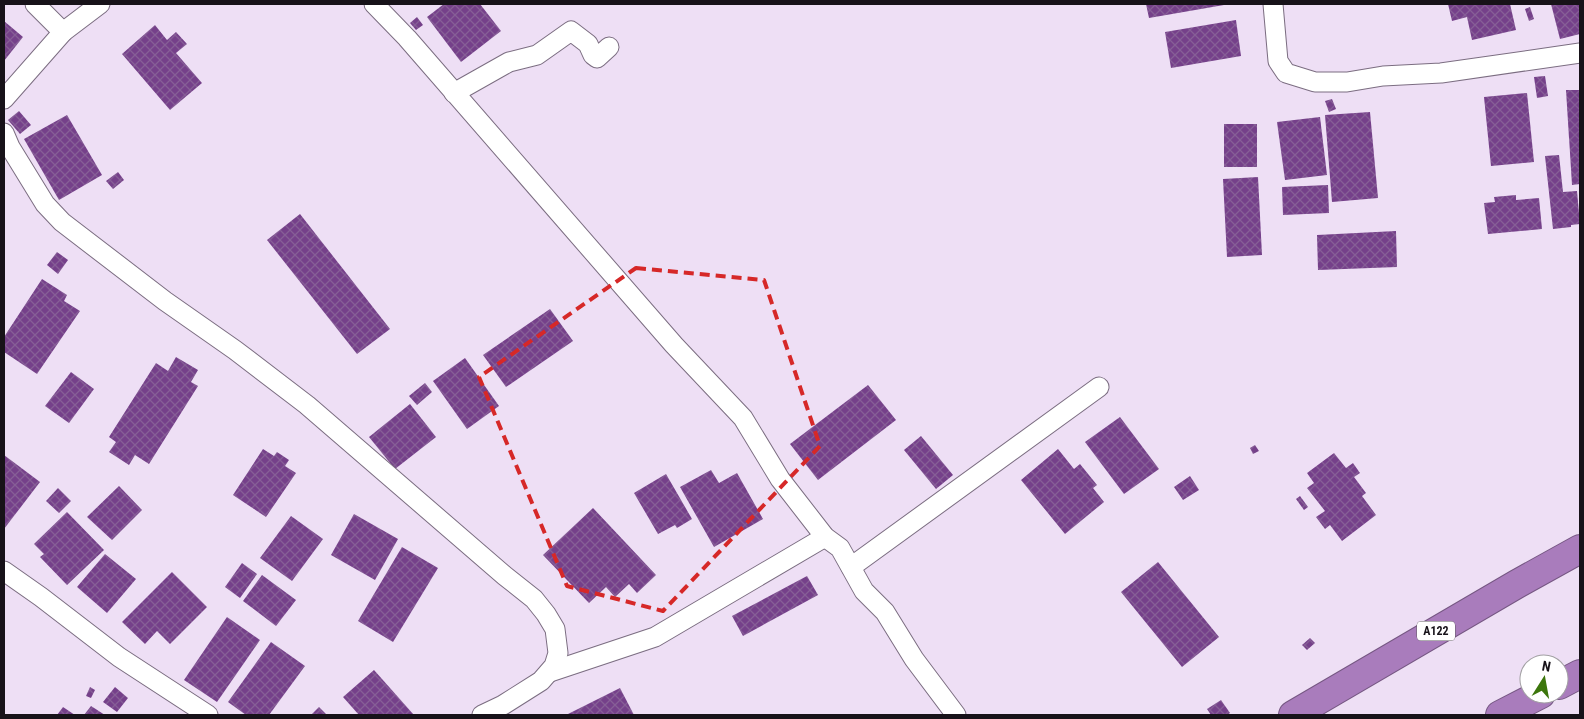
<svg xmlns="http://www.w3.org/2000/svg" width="1584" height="719" font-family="'Roboto Condensed',sans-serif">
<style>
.building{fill:url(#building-cross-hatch)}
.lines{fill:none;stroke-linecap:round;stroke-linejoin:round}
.street-casing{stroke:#7b6d81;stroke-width:21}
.highway-casing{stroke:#765783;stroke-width:30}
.street{stroke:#fff;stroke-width:19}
.highway{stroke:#a97cbc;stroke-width:28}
.marked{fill:none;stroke:#d62828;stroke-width:4;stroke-dasharray:10 6;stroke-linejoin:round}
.labels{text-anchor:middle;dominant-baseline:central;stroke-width:5;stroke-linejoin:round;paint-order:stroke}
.shield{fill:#fff;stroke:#5d595e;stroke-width:1}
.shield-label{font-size:12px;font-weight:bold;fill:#171219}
</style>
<defs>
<pattern id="building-cross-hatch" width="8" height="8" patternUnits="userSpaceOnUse" patternTransform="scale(1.25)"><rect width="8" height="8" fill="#75408a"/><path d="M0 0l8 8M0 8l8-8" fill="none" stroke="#865e96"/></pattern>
</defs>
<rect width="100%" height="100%" fill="#eedff5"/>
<g class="building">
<polygon points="444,4 480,4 501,31 461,62 427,17"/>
<polygon points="1146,4 1224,4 1224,5 1149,18"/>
<polygon points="1448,4 1510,4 1516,30 1472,40 1467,17 1452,21"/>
<polygon points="1551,4 1580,4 1580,34 1560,39"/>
<polygon points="1530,7 1534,19 1529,21 1525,9"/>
<polygon points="417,17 423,25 416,30 410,23"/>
<polygon points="1236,20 1241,56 1171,68 1165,32"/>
<polygon points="4,21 23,37 4,61"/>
<polygon points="155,25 167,40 176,32 187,44 176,53 202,83 170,110 122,54"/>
<polygon points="1545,76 1548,96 1537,98 1534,77"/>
<polygon points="1566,90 1580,90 1580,184 1572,185"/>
<polygon points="1527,93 1534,162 1491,166 1484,97"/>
<polygon points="1332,99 1336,109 1329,112 1325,101"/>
<polygon points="19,111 31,125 20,134 8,120"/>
<polygon points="1370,112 1378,198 1332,202 1325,115"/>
<polygon points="67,115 102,175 59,200 24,139"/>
<polygon points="1320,117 1327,175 1285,180 1277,122"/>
<rect x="1224" y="124" width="33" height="43"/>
<polygon points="1559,155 1563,192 1577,191 1580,224 1571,225 1571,227 1553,229 1545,156"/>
<polygon points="118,172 124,180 113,189 106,181"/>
<polygon points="1258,177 1262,255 1227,257 1223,179"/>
<polygon points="1328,185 1329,213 1283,215 1282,187"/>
<polygon points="1516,195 1516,200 1539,198 1542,229 1488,234 1484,203 1495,202 1494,197"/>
<polygon points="300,214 390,329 357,354 267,240"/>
<polygon points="1396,231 1397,267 1318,270 1317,235"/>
<polygon points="57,252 68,260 58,274 47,265"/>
<polygon points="42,279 67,295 64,301 80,311 37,374 4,352 4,337"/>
<polygon points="550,309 573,341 506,387 483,355"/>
<polygon points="176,357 198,370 191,382 198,386 149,464 135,455 129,465 109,452 116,442 109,437 156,363 168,371"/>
<polygon points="465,358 499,406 467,429 433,381"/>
<polygon points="71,372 94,389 69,423 45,406"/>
<polygon points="425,383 432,392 417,405 409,396"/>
<polygon points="868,385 896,420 818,480 790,444"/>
<polygon points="410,404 436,437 395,469 369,437"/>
<polygon points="1120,417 1159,469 1124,494 1085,442"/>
<polygon points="921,436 953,475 936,489 904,450"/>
<polygon points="1255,445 1259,451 1253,454 1250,448"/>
<polygon points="263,449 274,456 277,452 289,460 285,466 296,473 266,517 233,495"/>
<polygon points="1058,449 1074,469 1080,464 1097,485 1093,488 1104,502 1065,534 1021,480"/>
<polygon points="1334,453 1346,468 1353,463 1360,473 1354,477 1366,493 1362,496 1376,515 1342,541 1330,525 1325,529 1316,517 1325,511 1307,488 1314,483 1307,473"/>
<polygon points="4,455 40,482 4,529"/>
<polygon points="711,470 719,483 737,473 763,519 714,547 680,487"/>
<polygon points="666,474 692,519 677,528 675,525 658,534 634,493"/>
<polygon points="1190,476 1199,490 1183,500 1174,487"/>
<polygon points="119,486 142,510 112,540 87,517"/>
<polygon points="58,488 71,501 59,513 46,501"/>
<polygon points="1300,496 1308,507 1304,510 1296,499"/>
<polygon points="593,508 656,575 637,593 629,584 615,597 606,587 589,603 543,555"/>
<polygon points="67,512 104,550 67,585 40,557 44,554 34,544"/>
<polygon points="354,514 398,539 375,580 331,555"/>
<polygon points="291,516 323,539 292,581 260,558"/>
<polygon points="402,547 438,568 393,642 358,621"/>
<polygon points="105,554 136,579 107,613 77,587"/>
<polygon points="1158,562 1219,637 1182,667 1121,592"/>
<polygon points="242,563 257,574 240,598 225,587"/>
<polygon points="172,572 207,607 170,644 157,631 145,644 122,622"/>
<polygon points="262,575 296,600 276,626 243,601"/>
<polygon points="807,576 818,595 743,636 732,616"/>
<polygon points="227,617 260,640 217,702 184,680"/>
<polygon points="1310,638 1315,643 1307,650 1302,645"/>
<polygon points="271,642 305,666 269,715 246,715 228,702"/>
<polygon points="374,670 414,715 359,715 343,697"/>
<polygon points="90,687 95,690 91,698 86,696"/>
<polygon points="115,687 128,698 117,712 103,702"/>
<polygon points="620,688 634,715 566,715"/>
<polygon points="1221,700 1230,713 1227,715 1211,715 1207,709"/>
<polygon points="91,706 105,715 84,715"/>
<polygon points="63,707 75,715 57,715"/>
<polygon points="319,707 327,715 311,715"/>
</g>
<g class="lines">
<g class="street-casing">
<g id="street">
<polyline points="35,4 63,32"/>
<polyline points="374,4 407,38 674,345 743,418 780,479 825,537 840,548 864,591 885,612 914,659 956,715"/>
<polyline points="1273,4 1278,61 1286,73 1315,82 1347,82 1383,76 1441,73 1580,53"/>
<polyline points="454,93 509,62 537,55 571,31 588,44 593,55 597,58 609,47"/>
<polyline points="4,99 63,32 100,4"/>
<polyline points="4,133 10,147 45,204 62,222 165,301 235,350 307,405 505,576 534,599 546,614 555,629 558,653 554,666 541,681 503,705 482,715"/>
<polyline points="851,567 1099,387"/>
<polyline points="4,571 41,597 119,657 208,715"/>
<polyline points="550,672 655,637 825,537"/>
</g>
</g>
<g class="highway-casing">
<g id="highway">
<polyline points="1559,685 1580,674"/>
<polyline points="1293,715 1517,584 1580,549"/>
<polyline points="1500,715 1541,694"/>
</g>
</g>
<use href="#street" class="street"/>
<use href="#highway" class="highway"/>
</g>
<path class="marked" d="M636,268l128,12 56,166 -157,165 -96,-25 -88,-209z"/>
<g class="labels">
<rect class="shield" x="1417" y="621.5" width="38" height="19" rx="4"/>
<g class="shield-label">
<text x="1436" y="631">A122</text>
</g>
</g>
<rect width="1584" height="719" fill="none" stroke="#171219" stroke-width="10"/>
<g transform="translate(1544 679) rotate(11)"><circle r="24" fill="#ffffff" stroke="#a2a0a3"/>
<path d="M0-4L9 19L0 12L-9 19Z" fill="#3c760c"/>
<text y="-8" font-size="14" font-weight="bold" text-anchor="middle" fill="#171219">N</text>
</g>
</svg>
